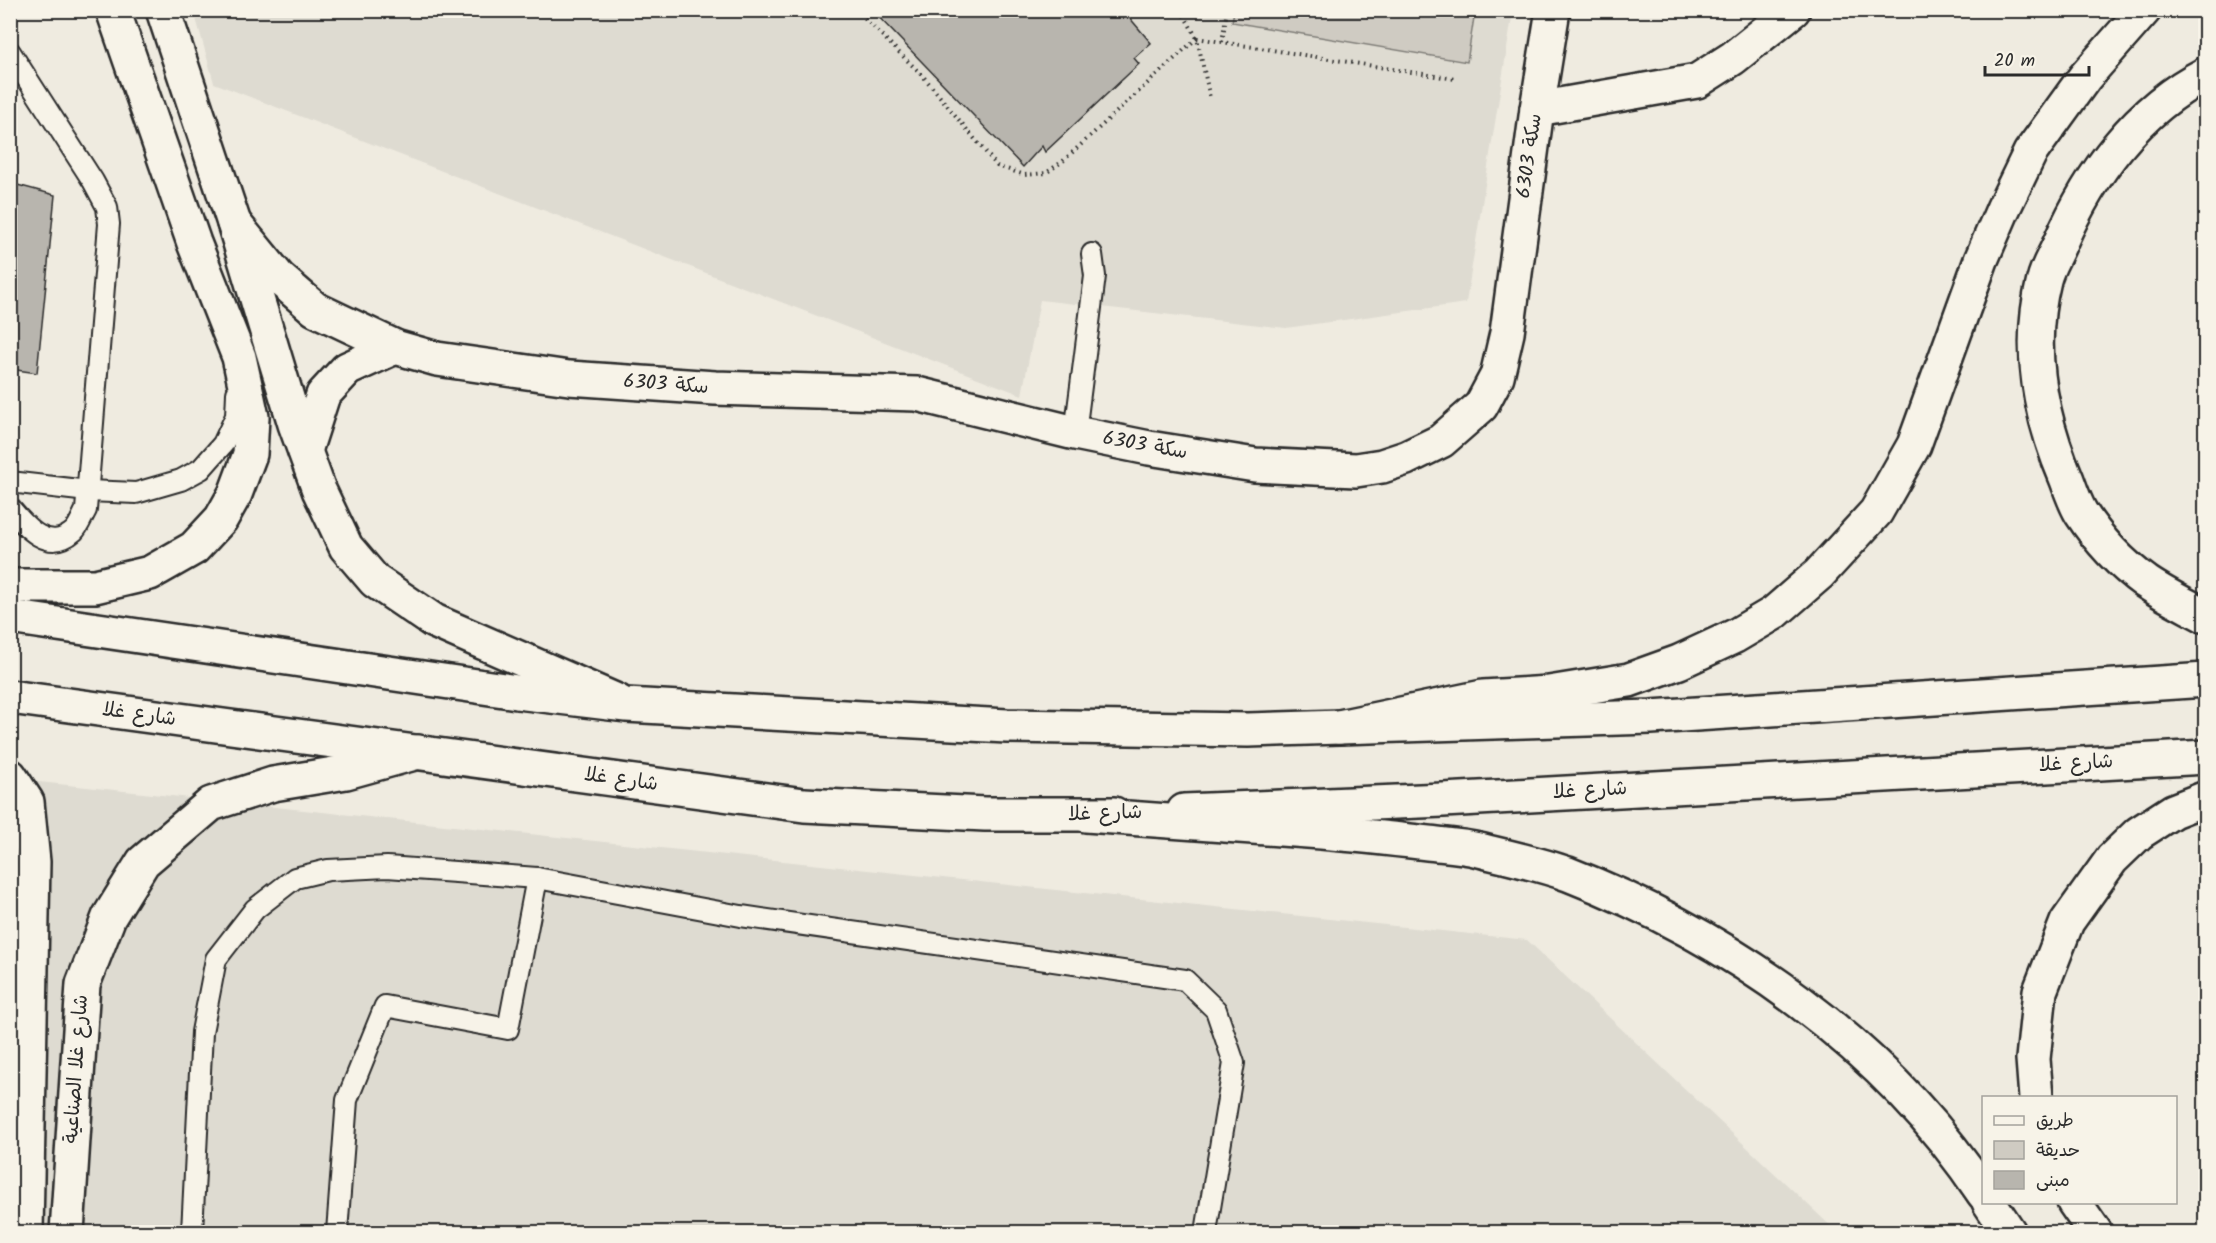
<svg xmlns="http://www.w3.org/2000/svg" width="2216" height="1243" font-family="Kalam,'Playpen Sans Arabic',sans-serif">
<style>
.built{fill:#dedbd1}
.green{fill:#cfcbc2;stroke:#7d7b76;stroke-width:1.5}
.building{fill:#b8b5ae;stroke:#2b2b2b;stroke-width:1.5}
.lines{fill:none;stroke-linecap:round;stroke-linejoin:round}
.service-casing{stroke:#2b2b2b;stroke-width:24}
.minor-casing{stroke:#2b2b2b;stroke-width:38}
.tertiary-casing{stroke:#2b2b2b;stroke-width:38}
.primary-casing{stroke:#2b2b2b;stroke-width:38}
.motorway-casing{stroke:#2b2b2b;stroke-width:38}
.path{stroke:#2b2b2b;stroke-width:4;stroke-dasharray:1.5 4.5;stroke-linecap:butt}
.service{stroke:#f7f3e8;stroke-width:20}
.minor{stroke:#f7f3e8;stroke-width:33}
.tertiary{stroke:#f7f3e8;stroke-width:33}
.primary{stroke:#f7f3e8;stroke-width:33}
.motorway{stroke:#f7f3e8;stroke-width:33}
.labels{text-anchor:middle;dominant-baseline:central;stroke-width:4.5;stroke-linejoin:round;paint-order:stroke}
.street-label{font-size:20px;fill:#2b2b2b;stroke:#f7f3e8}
</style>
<rect width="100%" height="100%" fill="#efebe0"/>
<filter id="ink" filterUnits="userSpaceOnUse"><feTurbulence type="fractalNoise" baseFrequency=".0167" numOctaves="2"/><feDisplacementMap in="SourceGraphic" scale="12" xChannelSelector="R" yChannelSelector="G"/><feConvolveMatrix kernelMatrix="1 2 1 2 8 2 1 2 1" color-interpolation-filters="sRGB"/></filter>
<g filter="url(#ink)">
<g class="built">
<polygon points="194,11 1513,11 1466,303 1286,328 1040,300 1022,395 214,83"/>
<polygon points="11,779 1527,940 1837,1232 11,1232"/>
</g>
<polygon class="green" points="1234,11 1234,10 1475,11 1467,62 1232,22"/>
<g class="building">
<polygon points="872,10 1123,10 1151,43 1134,58 1139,64 1045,152 1042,146 1023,167"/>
<polygon points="10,183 55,195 37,373 10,369"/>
</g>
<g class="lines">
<g class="service-casing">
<g id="service">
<path d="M10,52l83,129 14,26 2,17 -23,286c-4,7 -7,16 -12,21 -26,23 -48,-4 -64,-23"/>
<polyline points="1075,433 1095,276 1092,254"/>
<polyline points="10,482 88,491 136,493 181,480 201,469 223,444 236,416 237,393"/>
<polyline points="192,1232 202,1032 216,959 255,909 295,878 328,870 387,867 537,878 741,916 1185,980 1216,1010 1234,1063 1206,1232"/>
<polyline points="337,1232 347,1100 385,1006 508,1029 537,878"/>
</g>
</g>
<g class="minor-casing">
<polyline id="minor" points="1537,109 1697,81 1733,58 1793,10"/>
</g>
<g class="tertiary-casing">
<g id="tertiary">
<polyline points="163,10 234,223 295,424 319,490 346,547 375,581 434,621 617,701"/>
<polyline points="234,223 279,278 315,309 395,347 437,359 569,378 715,388 917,394 1075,433 1149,448 1255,465 1356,470 1382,466 1406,458 1441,441 1481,406 1497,376 1507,333 1537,109 1553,10"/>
<polyline points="305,451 323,395 347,369 395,347"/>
<polyline points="10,586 95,586 150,573 194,548 221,519 235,494 250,454 252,417 239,357 194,243 113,10"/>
<polyline points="10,776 27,802 33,862 26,1232"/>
<polyline points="67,1232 83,984 109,917 143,862 211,804 273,784 346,772 418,752"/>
</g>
</g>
<g class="primary-casing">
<g id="primary">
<polyline points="10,617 517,692 626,705 1007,726 1248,730 1651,717 2206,680"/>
<polyline points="10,697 804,805 985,814 1114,814"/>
<polyline points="1184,811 1443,800 2206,757"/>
</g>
</g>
<g class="motorway-casing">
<g id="motorway">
<path d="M2206,74c-69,35 -116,100 -146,169 -5,12 -13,24 -16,37 -17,67 -4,137 23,200 4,11 8,23 14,33 17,26 40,51 65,69 19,13 40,23 60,34"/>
<polyline points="1339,727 1483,697 1549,693 1629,680 1679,662 1735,636 1774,613 1819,574 1876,512 1914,445 1981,260 2003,209 2030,153 2085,77 2144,10"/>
<path d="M1086,815c79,6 157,12 235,17 36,3 72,7 107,11 17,2 35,3 51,7 29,7 61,14 89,24 164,64 318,172 416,320"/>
<polyline points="2036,1098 2033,1059 2040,991 2067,922 2112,859 2139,833 2173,811 2206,798"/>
<polyline points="1989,1202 2009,1232"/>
<polyline points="2074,1202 2095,1232"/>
</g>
</g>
<g class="path">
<polyline points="856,10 923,76 997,166 1025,175 1046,173 1063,161 1197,38"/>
<polyline points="1181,10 1197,38 1210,98"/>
<polyline points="1197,38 1455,79"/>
<polyline points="1222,42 1227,10"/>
</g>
<use href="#service" class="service"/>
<use href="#minor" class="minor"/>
<use href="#tertiary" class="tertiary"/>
<use href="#primary" class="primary"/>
<use href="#motorway" class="motorway"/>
</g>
</g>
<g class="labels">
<g class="street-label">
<text transform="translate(1530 156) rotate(-82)">سكة 6303</text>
<text transform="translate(666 385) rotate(4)">سكة 6303</text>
<text transform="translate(1145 446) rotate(10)">سكة 6303</text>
<text transform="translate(139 715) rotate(8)">شارع غلا</text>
<text transform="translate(2076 764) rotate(-3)">شارع غلا</text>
<text transform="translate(621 780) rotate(8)">شارع غلا</text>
<text transform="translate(1590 791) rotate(-3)">شارع غلا</text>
<text transform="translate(1105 814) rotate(-2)">شارع غلا</text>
<text transform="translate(77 1069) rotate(-86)">شارع غلا الصناعية</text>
</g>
</g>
<rect width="2216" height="1243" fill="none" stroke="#f7f3e8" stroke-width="36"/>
<rect x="18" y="18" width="2180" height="1207" fill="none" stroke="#2b2b2b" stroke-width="2" filter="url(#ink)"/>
<rect x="1982" y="1096" width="195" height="108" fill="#f7f3e8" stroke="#a5a39c" stroke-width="1.5"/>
<rect x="1994" y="1116" width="30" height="9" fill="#f7f3e8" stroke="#a5a39c" stroke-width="1.5"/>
<text x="2036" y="1126" font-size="18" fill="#2b2b2b">طريق</text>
<rect x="1994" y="1141" width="30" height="18" fill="#cfcbc2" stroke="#a5a39c" stroke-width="1.5"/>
<text x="2036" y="1156" font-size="18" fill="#2b2b2b">حديقة</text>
<rect x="1994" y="1171" width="30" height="18" fill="#b8b5ae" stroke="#a5a39c" stroke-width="1.5"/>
<text x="2036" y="1186" font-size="18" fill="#2b2b2b">مبنى</text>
<path d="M1985 66v9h104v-9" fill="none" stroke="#2b2b2b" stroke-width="3"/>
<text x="1994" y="66" font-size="18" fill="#2b2b2b" stroke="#f7f3e8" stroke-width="4.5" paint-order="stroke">20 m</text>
</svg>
